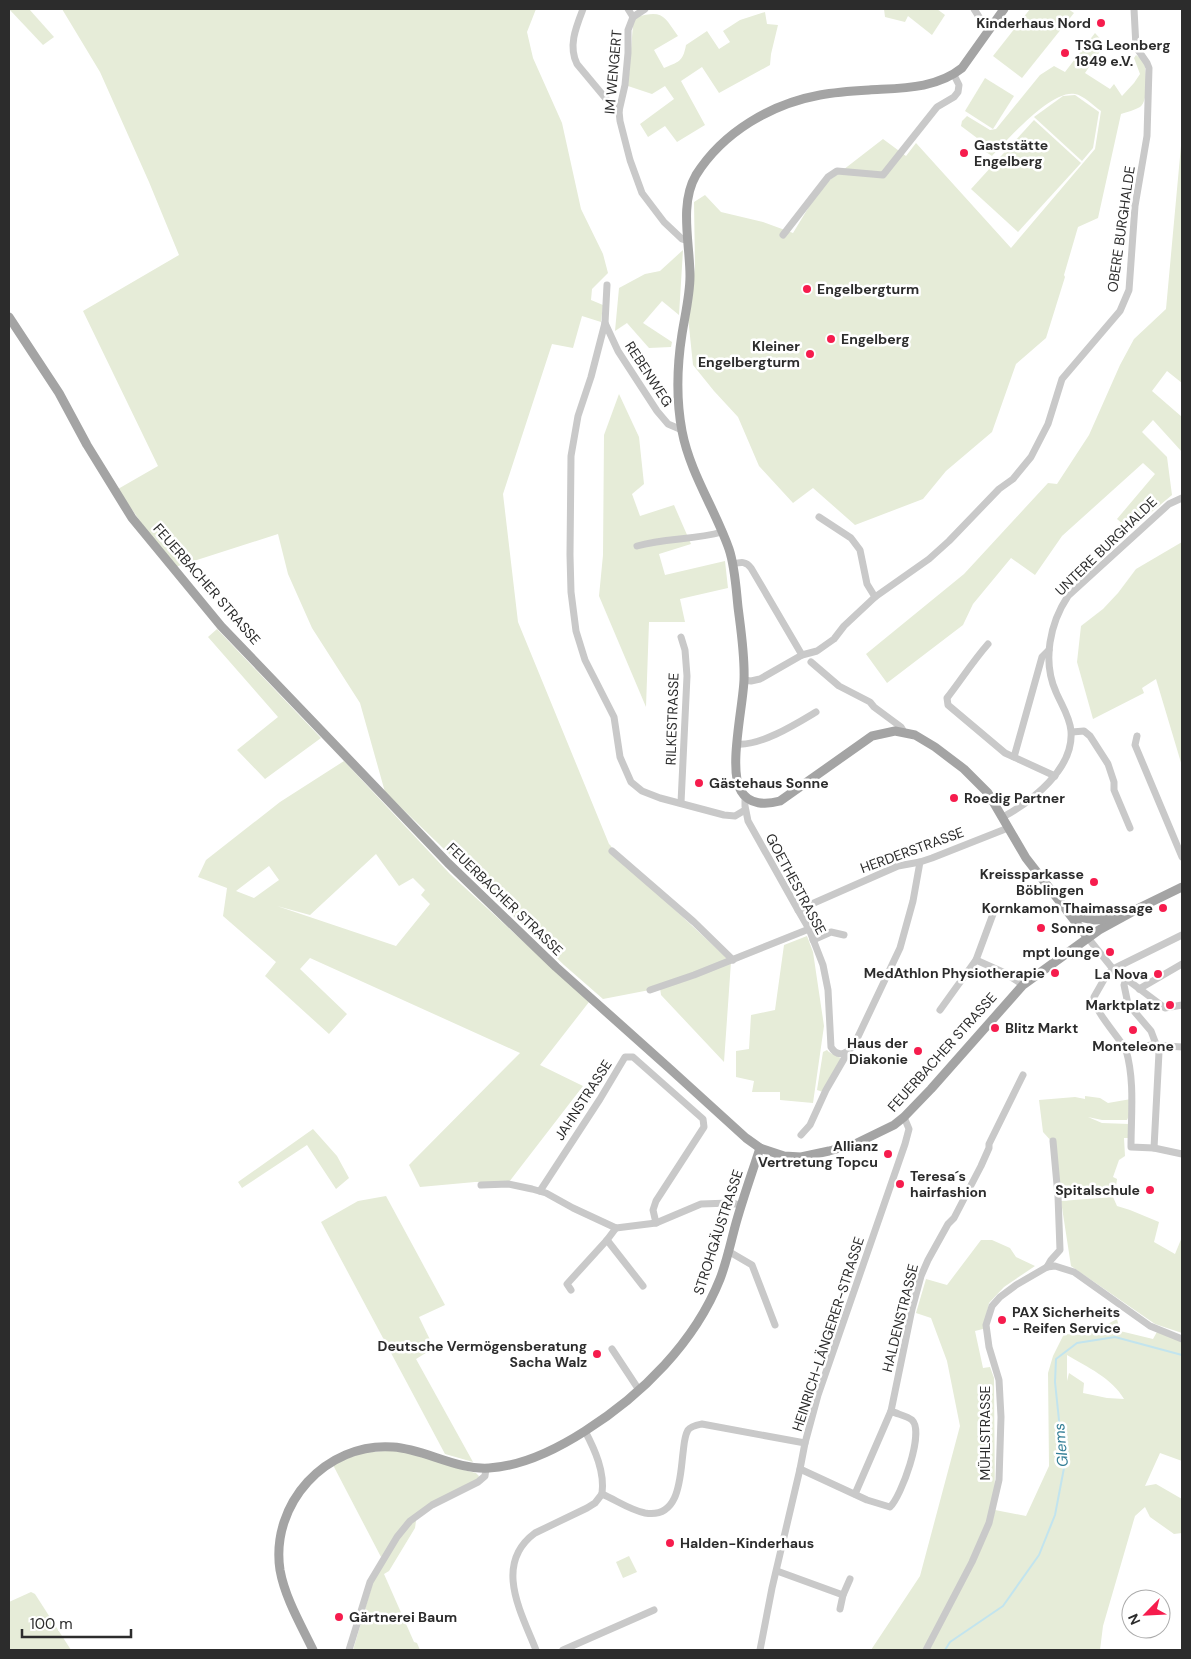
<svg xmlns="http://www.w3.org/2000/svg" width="1191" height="1659" font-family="'DM Sans',sans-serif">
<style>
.green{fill:#e6ecd8;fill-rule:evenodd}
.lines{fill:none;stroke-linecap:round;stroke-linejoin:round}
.stream{stroke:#c2e4ee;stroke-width:2}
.minor{stroke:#c9c9c9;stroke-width:7}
.major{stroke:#a4a4a4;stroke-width:9}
.poi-dot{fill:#f61c4d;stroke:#fff;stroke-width:2}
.labels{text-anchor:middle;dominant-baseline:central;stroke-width:5;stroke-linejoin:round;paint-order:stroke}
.poi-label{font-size:14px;font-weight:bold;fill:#2c2c2c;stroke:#fff;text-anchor:end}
.street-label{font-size:14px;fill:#2c2c2c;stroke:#fff}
.water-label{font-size:15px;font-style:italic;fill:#337e96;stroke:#fff}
</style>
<rect width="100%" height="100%" fill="#fff"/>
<g class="green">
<polygon points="9,9 29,9 54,37 43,45"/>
<polygon points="62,9 536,9 527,32 533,58 562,123 581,209 603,254 608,273 592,289 591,300 603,305 601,322 582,316 573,348 552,344 503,494 518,622 609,844 611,846 614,853 731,962 724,1062 661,995 660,988 603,999 564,965 385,792 360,703 312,628 288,574 278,534 172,568 118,489 158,466 83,311 179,255 149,182 100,72"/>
<polygon points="884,9 937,9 945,15 932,35 908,16 905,22 885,17"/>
<polygon points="1030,9 1068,9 1074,13 1022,78 993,56"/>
<path d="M765,12l2,12 11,1 -7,29 -1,11 -51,28 -17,-26 -21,14 24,44 -28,17 -12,-16 -17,11 -8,-13 34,-25 -9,-13 -13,8 -24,-8 5,-61 3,-8c27,-7 27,-2 42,19l-24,14 10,18c14,-6 19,-6 22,-23l21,-14 12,18 11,-7 -7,-11 17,-11z"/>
<path d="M1095,33l10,11 -20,29 25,16 4,-5 8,12 12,-13 6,-9 -6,-16 2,-3 8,6c2,10 5,40 -4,46 -5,3 -13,5 -19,7l-23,104 -20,9 -14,48 1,2 -19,61 -30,26 -24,68 -46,39 -23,28 -68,26 -42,-37 -20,15 -34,-37 -21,-49 -24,-26 -21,-26 -5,-48 7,-50 -1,-65 11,-7 16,17 42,10 30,11 28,-46 62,-48 23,17 10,-13 95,105 84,-99 6,-38c-7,-5 -18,-16 -26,-17 -23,-5 -68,46 -83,62l-9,-6 -2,-9 -20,-15 1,-5 5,-5 23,14 6,-1 44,-54 14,-9 11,6z"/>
<polygon points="985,78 1014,96 993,129 965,111"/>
<polygon points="1075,95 1099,112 1093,148 1082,161 1034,117 1063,96"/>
<polygon points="1034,120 1081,163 1018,232 971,189"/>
<polygon points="1182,135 1182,383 1167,371 1152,391 1182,417 1182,452 1153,420 1142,432 1167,457 1172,495 1130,530 1117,519 1155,474 1143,463 1062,536 1035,575 1011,558 973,604 963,625 887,683 866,654 964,574 1048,483 1057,484 1089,435 1120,365 1134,339 1166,309"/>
<polygon points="683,250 679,315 662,301 643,323 672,342 671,347 649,348 627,323 615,331 619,288 645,274 660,271"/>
<polygon points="619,394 639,437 644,484 632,494 640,516 674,505 691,544 659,554 665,575 725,561 728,588 680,599 685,622 649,622 646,707 599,596 603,555 604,435"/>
<polygon points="1182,542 1182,766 1156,679 1142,688 1144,693 1093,719 1077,662 1081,626 1103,609 1118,593 1136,569"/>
<polygon points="217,629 321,738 265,779 237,750 278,717 208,637"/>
<path d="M344,761l106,113 139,128 -49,63 43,21 -74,96h-34l-55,5 -11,-22 111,-112 -210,-95 -10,11 47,45 -18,20 -64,-58 11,-14 -53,-46 4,-28 -29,-11 8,-17 74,-58zM376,854l23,32 14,-8 12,12 -4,5 9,9 -34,42 -119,-40 33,9zM269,866l10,14 -25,18 -18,-7z"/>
<polygon points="807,936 813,952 824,1026 813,1103 780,1100 780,1092 752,1092 754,1081 736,1077 736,1051 749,1049 751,1015 775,1010 784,945"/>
<path d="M827,1050c4,5 12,5 15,10l-19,32 -6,-2 6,-38z"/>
<polygon points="1085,1096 1100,1098 1108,1103 1131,1099 1131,1112 1127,1120 1102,1120 1088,1117 1102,1123 1129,1124 1129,1138 1124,1138 1125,1156 1119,1160 1113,1177 1117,1179 1115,1194 1058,1196 1053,1143 1043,1132 1039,1100 1075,1097 1085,1099"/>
<polygon points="313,1129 337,1156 349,1178 336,1189 307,1145 242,1188 238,1182"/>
<polygon points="386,1196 445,1305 419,1317 434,1348 416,1359 473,1462 445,1454 321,1222 358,1201"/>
<polygon points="1113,1197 1117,1206 1130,1210 1159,1222 1154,1242 1175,1254 1182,1237 1182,1333 1155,1324 1071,1266 1061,1201"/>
<path d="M981,1240h11l18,8 6,9 19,9 -31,21 -15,16 -6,26 -8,2 8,37 7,-1 4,11 1,132 31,6 23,-50 -1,-93 5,-17 11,-22 23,1 30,-16 3,12 33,8 5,-9 24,9v122l-22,-8 -15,33 11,-2 26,15v34l-8,1 -24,-17 -5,-10 -10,9 -32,110 -3,24h-229l49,-74 40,-150 -13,-65 -16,-43 -15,-5 10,-34 21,6zM1067,1355c20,12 45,23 57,44l-17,-1 -24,-5 1,-10 -15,-10 -2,8z"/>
<path d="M397,1450c27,5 52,17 79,23l3,3 -2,4 -51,27 -45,50 -48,-92 28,-12z"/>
<polygon points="413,1521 416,1521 415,1528 389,1571 384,1574 414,1642 417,1643 420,1650 353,1650 373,1582 397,1539"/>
<polygon points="629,1556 637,1572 623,1578 616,1562"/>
<polygon points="31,1592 35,1594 71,1650 9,1650 9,1602"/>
</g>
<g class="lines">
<polyline class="stream" points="945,1650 950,1642 1003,1606 1039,1555 1055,1515 1064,1468 1055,1382 1056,1359 1077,1343 1115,1337 1182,1355"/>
<g class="minor">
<path d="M583,9c-7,18 -15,37 -6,55l35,42 7,5"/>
<polyline points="628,9 633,17"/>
<polyline points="645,9 633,17 628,30 628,53 625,85 619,111 620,121 630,160 642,193 664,222 682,239 688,241"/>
<polyline points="974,9 981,20 991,28"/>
<polyline points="783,235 828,177 837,171 883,175 937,107 954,97 958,92 959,85 954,75"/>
<polyline points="607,285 605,323 591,377 578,416 571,456 570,555 571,592 576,631 585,660 614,717 620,757 631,782 642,791 660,798 724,815 735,816 745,810"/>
<polyline points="605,323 618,351 657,411 668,424 682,430"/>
<polyline points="819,517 851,538 860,550 867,584 875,597"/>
<path d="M637,546c28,-8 57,-6 85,-14"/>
<path d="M733,564c8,-2 13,-3 18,4l51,87"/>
<path d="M988,644c-15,17 -27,36 -41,54l1,7 57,48 50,23"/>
<polyline points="811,662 839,686 870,702 874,707 901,727 904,732"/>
<polyline points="744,680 751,681 760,679 802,655 817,651 834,639 844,626 875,597 929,559 949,541 999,489 1013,479 1031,457 1048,424 1062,379 1120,311 1129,290 1135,206 1147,136 1149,68 1147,63 1136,47 1134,9"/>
<polyline points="1072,732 1084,731 1090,736 1108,764 1114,782 1114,790 1130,828"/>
<polyline points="1137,736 1135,745 1182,857"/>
<path d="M737,744c24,2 59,-20 79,-32"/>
<polyline points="1014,757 1042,657 1049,650"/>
<path d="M745,796v10l3,15 50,89 11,19 14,36 5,25 3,57c7,12 18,6 24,-4l45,-95 13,-47 7,-39"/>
<polyline points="681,803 687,676 685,650 681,637"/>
<path d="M1003,817c29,-16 71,-48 68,-86 -1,-14 -10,-27 -15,-39 -14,-31 -6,-69 12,-96l101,-92 13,-6"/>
<polyline points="612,851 694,922 733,960"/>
<polyline points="798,910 898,866 920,862 932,858 1008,828"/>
<polyline points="1088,938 1113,969 1165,1008 1182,1005"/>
<polyline points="813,940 831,932 844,935"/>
<polyline points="976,960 1005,973 1023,985"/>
<polyline points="1126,979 1124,985 1128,1004 1151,1031 1159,1052 1154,1148"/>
<polyline points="1139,989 1182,964"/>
<polyline points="650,990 694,975 809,929"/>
<polyline points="940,1010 976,960 993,914"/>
<polyline points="1143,1046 1153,1045 1182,1047"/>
<path d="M1133,1048l-7,2c-7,-13 -33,-40 -32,-53l12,-21 7,-7 69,-34"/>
<path d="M1126,1050c9,31 5,65 5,97l23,1 28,6"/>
<polyline points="801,1135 810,1125 826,1090 848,1052"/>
<polyline points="481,1185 508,1184 532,1189 546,1193 573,1208 616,1228 656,1223 701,1204 730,1203 741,1205"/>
<polyline points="540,1191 600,1099 625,1057 633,1057 703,1119 704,1127 656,1201 653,1210 656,1223"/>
<polyline points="607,1240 643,1286"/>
<polyline points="728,1251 752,1265 775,1325"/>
<polyline points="1047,1267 1051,1260 1060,1250 1058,1196 1053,1141"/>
<polyline points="571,1290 567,1284 607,1240 616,1228"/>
<polyline points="612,1349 639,1390"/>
<path d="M585,1431c10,19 20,41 17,63"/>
<path d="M800,1469l67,31 23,7c11,-10 35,-75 22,-87 -5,-4 -15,-6 -21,-9"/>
<path d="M602,1494c14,6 28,16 43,19 35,6 35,-36 38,-60 1,-7 1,-16 5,-23 3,-4 9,-5 14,-6l103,19"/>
<polyline points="855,1494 891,1411 912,1309 921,1276 928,1260 948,1224 954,1218 981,1166 989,1148 989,1144 1023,1075"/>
<polyline points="777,1571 843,1595"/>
<polyline points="840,1609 843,1595 850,1579"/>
<polyline points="349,1650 370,1582 397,1537 410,1521 432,1505 478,1482 485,1476 486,1468"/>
<path d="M536,1650c-15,-38 -43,-86 -1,-117l52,-25 8,-5 7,-9"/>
<polyline points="563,1650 654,1610"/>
<polyline points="760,1650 772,1588 800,1469 805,1443 818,1395 905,1144 909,1129 904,1117"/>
<polyline points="926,1650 972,1562 989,1523 999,1480 1001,1417 999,1380 989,1347 986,1325 992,1306 1000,1297 1016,1285 1047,1267 1055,1266 1074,1272 1150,1326 1182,1339"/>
</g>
<g class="major">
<path d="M1004,9l-42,59c-26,21 -61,20 -93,22 -17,1 -33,2 -49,5 -49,9 -97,37 -124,80 -17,29 -6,69 -6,101 0,19 -5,39 -8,58 -5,32 -6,65 0,97 8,42 33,78 47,118 6,18 7,39 9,58 3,24 7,49 6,73 -1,27 -16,90 -3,111 8,14 25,14 39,10l92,-65 23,-5 20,4 20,12 29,22 24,24 38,65 62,80"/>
<polyline points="9,317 59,393 87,445 132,518 221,626 448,863 556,967 669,1068 746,1138 760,1148 784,1156 801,1157 829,1151 855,1144 894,1125 904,1117 931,1089 1023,985 1099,930 1141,907 1182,887"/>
<polyline points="1071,915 1094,920 1115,919"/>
<path d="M313,1650c-12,-25 -28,-52 -33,-80 -10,-66 46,-128 113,-123 32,2 63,23 96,21 34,-2 68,-19 96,-37 57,-36 110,-89 135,-152 7,-18 11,-38 16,-56 7,-25 16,-50 24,-75"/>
</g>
</g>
<g class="poi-dot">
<circle cx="1101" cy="23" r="5"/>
<circle cx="1065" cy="53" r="5"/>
<circle cx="964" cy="153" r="5"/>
<circle cx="807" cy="289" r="5"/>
<circle cx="831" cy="339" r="5"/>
<circle cx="810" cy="354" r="5"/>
<circle cx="699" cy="783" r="5"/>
<circle cx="954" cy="798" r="5"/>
<circle cx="1094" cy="882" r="5"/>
<circle cx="1163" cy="908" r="5"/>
<circle cx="1041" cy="928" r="5"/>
<circle cx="1110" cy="952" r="5"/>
<circle cx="1055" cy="973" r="5"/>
<circle cx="1158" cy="974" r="5"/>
<circle cx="1170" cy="1005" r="5"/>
<circle cx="995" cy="1028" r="5"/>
<circle cx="1133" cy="1030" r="5"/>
<circle cx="918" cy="1051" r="5"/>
<circle cx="888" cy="1154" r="5"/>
<circle cx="900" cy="1184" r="5"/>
<circle cx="1150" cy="1190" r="5"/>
<circle cx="1002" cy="1320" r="5"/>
<circle cx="597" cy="1354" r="5"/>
<circle cx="670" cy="1543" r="5"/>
<circle cx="339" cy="1617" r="5"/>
</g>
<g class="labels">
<g class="poi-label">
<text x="1091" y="23">Kinderhaus Nord</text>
<text x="1075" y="45" text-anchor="start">TSG Leonberg<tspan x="1075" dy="16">1849 e.V.</tspan></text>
<text x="974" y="145" text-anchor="start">Gaststätte<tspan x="974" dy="16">Engelberg</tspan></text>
<text x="817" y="289" text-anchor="start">Engelbergturm</text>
<text x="841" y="339" text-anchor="start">Engelberg</text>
<text x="800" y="346">Kleiner<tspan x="800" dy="16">Engelbergturm</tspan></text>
<text x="709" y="783" text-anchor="start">Gästehaus Sonne</text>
<text x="964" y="798" text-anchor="start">Roedig Partner</text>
<text x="1084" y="874">Kreissparkasse<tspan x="1084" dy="16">Böblingen</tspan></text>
<text x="1153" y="908">Kornkamon Thaimassage</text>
<text x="1051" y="928" text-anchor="start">Sonne</text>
<text x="1100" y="952">mpt lounge</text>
<text x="1045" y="973">MedAthlon Physiotherapie</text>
<text x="1148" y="974">La Nova</text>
<text x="1160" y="1005">Marktplatz</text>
<text x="1005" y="1028" text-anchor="start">Blitz Markt</text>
<text x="908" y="1043">Haus der<tspan x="908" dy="16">Diakonie</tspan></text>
<text x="1133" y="1046" text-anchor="middle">Monteleone</text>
<text x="878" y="1146">Allianz<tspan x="878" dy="16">Vertretung Topcu</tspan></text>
<text x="910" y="1176" text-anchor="start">Teresa´s<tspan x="910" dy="16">hairfashion</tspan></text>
<text x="1140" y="1190">Spitalschule</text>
<text x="1012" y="1312" text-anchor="start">PAX Sicherheits<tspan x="1012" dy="16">- Reifen Service</tspan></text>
<text x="587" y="1346">Deutsche Vermögensberatung<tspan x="587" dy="16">Sacha Walz</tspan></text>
<text x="680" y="1543" text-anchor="start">Halden-Kinderhaus</text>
<text x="349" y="1617" text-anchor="start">Gärtnerei Baum</text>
</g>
<g class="street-label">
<text transform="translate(613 72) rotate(-85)">IM WENGERT</text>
<text transform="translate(1121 229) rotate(-82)">OBERE BURGHALDE</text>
<text transform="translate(649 374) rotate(57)">REBENWEG</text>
<text transform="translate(1106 546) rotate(-44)">UNTERE BURGHALDE</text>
<text transform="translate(207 584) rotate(49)">FEUERBACHER STRASSE</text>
<text transform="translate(672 719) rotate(-88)">RILKESTRASSE</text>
<text transform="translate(912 850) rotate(-20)">HERDERSTRASSE</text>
<text transform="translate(796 884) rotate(62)">GOETHESTRASSE</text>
<text transform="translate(505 899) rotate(44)">FEUERBACHER STRASSE</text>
<text transform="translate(942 1052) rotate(-48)">FEUERBACHER STRASSE</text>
<text transform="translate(583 1100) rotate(-57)">JAHNSTRASSE</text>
<text transform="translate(718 1232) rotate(-72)">STROHGÄUSTRASSE</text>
<text transform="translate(900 1318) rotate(-76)">HALDENSTRASSE</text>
<text transform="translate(828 1334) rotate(-72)">HEINRICH-LÄNGERER-STRASSE</text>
<text transform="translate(985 1433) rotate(-90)">MÜHLSTRASSE</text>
</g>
<g class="water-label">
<text transform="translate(1061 1445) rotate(-95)">Glems</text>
</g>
</g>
<rect width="1191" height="1659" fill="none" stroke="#2c2c2c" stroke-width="20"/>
<g transform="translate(1146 1614) rotate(246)"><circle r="24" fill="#ffffff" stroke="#ababab"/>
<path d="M0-4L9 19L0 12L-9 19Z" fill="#f61c4d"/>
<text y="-8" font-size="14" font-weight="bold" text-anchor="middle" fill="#2c2c2c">N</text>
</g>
<path d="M22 1629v8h109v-8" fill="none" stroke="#2c2c2c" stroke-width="2.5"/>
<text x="30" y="1629" font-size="15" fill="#2c2c2c" stroke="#ffffff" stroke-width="4" paint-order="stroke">100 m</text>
</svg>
